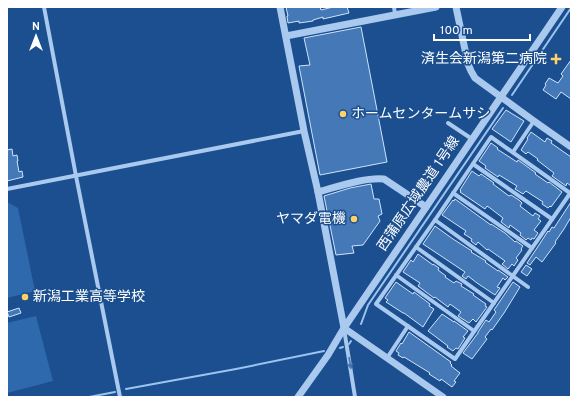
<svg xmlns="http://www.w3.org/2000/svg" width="578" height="404" font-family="Overpass,'Noto Sans JP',sans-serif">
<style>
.green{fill:#2e69ad}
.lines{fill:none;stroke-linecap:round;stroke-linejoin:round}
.stream{stroke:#9cc4f0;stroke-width:2}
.building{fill:#4478b7;stroke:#cfe3fa}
.minor{stroke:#a9c9ee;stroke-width:4}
.tertiary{stroke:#a9c9ee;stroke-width:7}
.oneway{fill:#4674ac}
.poi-dot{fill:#ffd166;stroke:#1b4f8f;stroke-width:1.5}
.labels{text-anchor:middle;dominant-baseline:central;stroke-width:3;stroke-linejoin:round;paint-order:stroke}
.poi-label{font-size:14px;fill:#fff;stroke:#1b4f8f;text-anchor:end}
.street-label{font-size:14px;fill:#fff;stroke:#1b4f8f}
</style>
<rect width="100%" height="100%" fill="#1b4f8f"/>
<g class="green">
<polygon points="7,202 18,208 35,291 7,298"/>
<polygon points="36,316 53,381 7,393 7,323"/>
</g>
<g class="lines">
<g class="stream">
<polyline points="512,95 571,8"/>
<polyline points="361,324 368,305 503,108"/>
<polyline points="349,344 351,341"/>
<polyline points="340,348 343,347"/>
<polyline points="126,389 236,369 324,351"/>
<polyline points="89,397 115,392"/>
</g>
</g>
<g class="building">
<polygon points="286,7 320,7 321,10 333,7 347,7 349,13 323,19 323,17 313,20 313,21 299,23 299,21 288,23 287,16 288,16"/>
<polygon points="361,27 387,162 320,175 299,66 310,65 304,38"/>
<polygon points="571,60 571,99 561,92 556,99 543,90 546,85 545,84 549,78 558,83 563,76 561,74"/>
<polygon points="506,110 524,121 511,142 492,129"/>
<polygon points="531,132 545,142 547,138 552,141 551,143 571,157 571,186 567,183 566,186 552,176 554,173 537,160 538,159 528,152 526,154 521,150 528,139 527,138"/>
<polygon points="491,143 498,148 497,149 517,162 518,160 536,173 535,174 548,183 549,182 562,192 551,207 550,206 548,208 542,204 543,202 526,191 523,194 515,189 517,186 499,175 498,177 485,168 486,166 479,161"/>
<polygon points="12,149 13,156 17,155 18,161 17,161 19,172 22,171 23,177 7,181 7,150"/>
<polygon points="472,171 479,176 481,174 494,183 493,184 509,196 511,195 519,200 522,203 520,206 533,216 535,213 540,216 538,219 541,221 534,230 538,233 534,239 532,238 531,240 528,238 526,240 520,235 521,233 510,225 509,228 501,222 503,218 490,208 487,206 485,209 460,192 461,191 460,190"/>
<polygon points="371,184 374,199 379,199 382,214 378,216 380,221 363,245 352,246 354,253 336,255 324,196 350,188"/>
<polygon points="455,199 491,225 491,224 505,233 515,242 516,241 523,246 521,249 522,250 516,258 518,260 514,266 512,264 508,269 502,264 505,261 488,249 487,250 478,242 476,245 471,241 472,239 464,234 466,231 442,215 453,200 454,201"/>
<polygon points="571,202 571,217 564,229 555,242 556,243 542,262 536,257 530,265 527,263 539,245 548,231 549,232 552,227 554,228"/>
<polygon points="435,226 453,239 472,251 471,252 486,261 485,262 498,271 498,270 508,277 505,280 503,278 497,287 500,288 495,295 477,283 468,276 466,279 462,276 465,272 423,244"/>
<polygon points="418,254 433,265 433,264 439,268 438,270 446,276 445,277 454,283 456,281 462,284 461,286 474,294 473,295 486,304 485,306 487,307 476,322 473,319 469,323 458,316 461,312 450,304 448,307 435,297 434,298 418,286 420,283 403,272 411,260 413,262"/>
<polygon points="526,265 532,269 527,276 521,272"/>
<polygon points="396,282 413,294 414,292 430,304 429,306 434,309 423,327 404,313 403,313 386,302 388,300 385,298"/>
<polygon points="513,282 520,287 504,313 492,330 491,329 485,337 487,339 472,359 463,353 478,333 478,332 486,320 489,322 496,312 494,310"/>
<polygon points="19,308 21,313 9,317 7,312"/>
<polygon points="442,314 454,322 454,321 468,331 463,337 465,338 458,349 456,348 453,351 447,347 448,346 428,331"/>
<polygon points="409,332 451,362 450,363 452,365 451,366 460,373 454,381 456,382 452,387 441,379 440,381 429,374 430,373 404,357 403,358 398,355 399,353 396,351 401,343 402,344"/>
</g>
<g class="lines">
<g class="minor">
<polyline points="44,7 76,176 120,397"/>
<polyline points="394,7 395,14"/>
<polyline points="448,123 472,139"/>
<polyline points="513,152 534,121"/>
<polyline points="473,164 552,219"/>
<polyline points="7,189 304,131"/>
<polyline points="453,193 532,248"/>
<polyline points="570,193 491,137 435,220 376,304 455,359 571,192"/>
<polyline points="435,220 528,287"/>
<polyline points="416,247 494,303"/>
<polyline points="396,275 474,331"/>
<polyline points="344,329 355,397"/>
<polyline points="387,358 408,326"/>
</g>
<g class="tertiary">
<polyline points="280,7 304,131 318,192 344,328 443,397"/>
<polyline points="456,7 468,64 471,71 475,78 534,121 571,147"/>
<polyline points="286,36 436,7"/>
<path d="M318,192c19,-5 47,-15 66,-13l42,28"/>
<polyline points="298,397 328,355 344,328 562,7"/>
</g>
</g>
<defs><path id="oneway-solid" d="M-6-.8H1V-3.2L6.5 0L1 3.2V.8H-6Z"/></defs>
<use class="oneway" href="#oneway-solid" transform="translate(350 363) rotate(80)"/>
<g class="poi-dot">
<path d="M554 53h4v4h4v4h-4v4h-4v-4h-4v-4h4z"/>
<circle cx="343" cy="114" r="4"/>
<circle cx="354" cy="219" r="4"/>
<circle cx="25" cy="297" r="4"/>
</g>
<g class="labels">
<g class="poi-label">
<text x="547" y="59">済生会新潟第二病院</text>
<text x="351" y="114" text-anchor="start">ホームセンタームサシ</text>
<text x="346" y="219">ヤマダ電機</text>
<text x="33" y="297" text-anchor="start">新潟工業高等学校</text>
</g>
<g class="street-label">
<text transform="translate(419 194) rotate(-56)">西蒲原広域農道 1号線</text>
</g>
</g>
<rect width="578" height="404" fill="none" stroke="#ffffff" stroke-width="16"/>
<g transform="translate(36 36)" stroke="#1b4f8f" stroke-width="3" paint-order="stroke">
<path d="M0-3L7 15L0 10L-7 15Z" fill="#ffffff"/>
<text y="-6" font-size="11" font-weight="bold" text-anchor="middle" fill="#ffffff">N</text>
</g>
<path d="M434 34v6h96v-6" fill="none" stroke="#ffffff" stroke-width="2"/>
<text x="440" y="34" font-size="12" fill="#ffffff" stroke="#1b4f8f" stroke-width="3" paint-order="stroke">100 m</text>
</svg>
